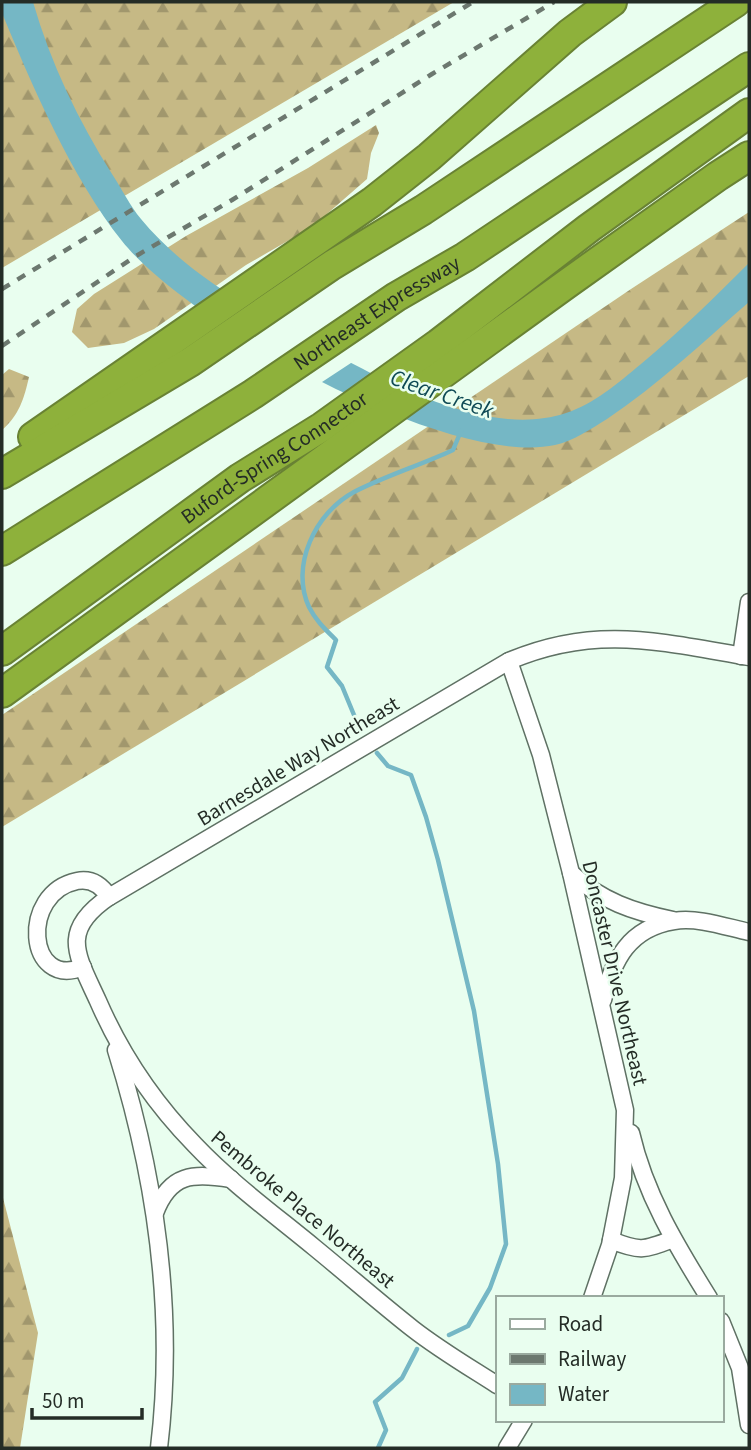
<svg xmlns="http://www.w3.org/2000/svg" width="751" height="1450" font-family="'Source Sans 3',sans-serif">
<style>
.forest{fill:url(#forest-firs)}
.water{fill:#75b7c5}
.pier{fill:#e9feef}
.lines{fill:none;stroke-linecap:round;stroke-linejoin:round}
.stream{stroke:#75b7c5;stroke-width:4.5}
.minor-casing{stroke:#5f7164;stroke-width:19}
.motorway-casing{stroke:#698234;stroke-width:32}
.minor{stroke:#fff;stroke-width:16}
.motorway{stroke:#8eb13b;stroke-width:28}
.rail{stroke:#6c786f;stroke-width:4.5;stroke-dasharray:9 9;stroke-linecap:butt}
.labels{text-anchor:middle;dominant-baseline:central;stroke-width:5;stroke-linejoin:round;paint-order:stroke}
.street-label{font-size:21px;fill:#242c26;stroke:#e9feef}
.water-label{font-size:23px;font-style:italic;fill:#0f4a55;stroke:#e9feef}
</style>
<defs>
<pattern id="forest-firs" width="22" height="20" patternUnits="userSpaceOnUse" patternTransform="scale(1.75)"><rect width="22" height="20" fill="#c6b985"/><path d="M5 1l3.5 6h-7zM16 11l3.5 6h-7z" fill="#a1976d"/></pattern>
</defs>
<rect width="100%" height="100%" fill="#e9feef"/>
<g class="forest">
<polygon points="2,2 454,2 2,268"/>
<polygon points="376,125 379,133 371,153 367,179 312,227 246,265 154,329 124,343 88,348 72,332 77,309 94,294 186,236 308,168"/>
<polygon points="749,212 749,376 2,827 2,715 631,289"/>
<path d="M9,369l20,8c-5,22 -10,38 -27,53v-55z"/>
<polygon points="2,1194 38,1333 20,1448 2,1448"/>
</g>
<path class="water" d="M2,2h31c18,62 45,118 79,172 10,15 18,32 29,45 48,58 115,92 180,128 53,28 111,60 171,70 25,4 50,4 74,-4 28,-9 52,-30 75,-49 38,-32 73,-66 108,-101v39c-46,40 -91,83 -142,117 -16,10 -34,22 -52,26 -106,23 -367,-121 -433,-204 -50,-63 -89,-153 -120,-228z"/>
<polygon class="pier" points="225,287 252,305 354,361 319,384 300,376 192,310"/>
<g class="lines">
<g class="stream">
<path d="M354,715l-12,-29 -15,-19 9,-27c-10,-10 -20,-19 -27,-33 -19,-41 6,-94 45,-115 31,-16 67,-27 99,-42l8,-19"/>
<polyline points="377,753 388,766 411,775 426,817 438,860 474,1011 498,1164 506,1244 490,1288 468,1326 449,1335"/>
<polyline points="378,1448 386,1430 375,1402 402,1378 417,1349"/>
</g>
<g class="minor-casing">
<g id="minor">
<polyline points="741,656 749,602"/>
<polyline points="509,661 541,755 571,873 625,1110 623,1178 610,1245 592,1298"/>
<path d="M571,873c30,28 63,39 102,47"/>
<path d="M83,967c-56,23 -64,-74 -6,-86 15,-3 25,5 32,16"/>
<path d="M603,1000c10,-40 26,-72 71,-79 24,-4 52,6 75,11"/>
<path d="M116,1050c40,128 59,265 43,398"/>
<path d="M631,1133c14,61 45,112 78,165"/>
<path d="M155,1213c15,-40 38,-40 76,-34"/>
<path d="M611,1240c29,12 33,10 62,-1"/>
<polyline points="721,1321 740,1368 749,1425"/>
<path d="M497,1385c-28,-18 -57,-35 -84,-56 -33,-26 -65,-54 -98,-81 -40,-33 -84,-65 -120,-103 -41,-42 -74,-91 -97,-144 -21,-46 -39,-70 11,-104l400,-236c87,-37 151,-19 240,-4"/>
<polyline points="507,1448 524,1420"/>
</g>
</g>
<g class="motorway-casing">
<g id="motorway">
<polyline points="33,437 372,202 429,157 570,33 612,2"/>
<polyline points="2,474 190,362 332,265 423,210 736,2"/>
<path id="s1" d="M2,551l251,-157 143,-97 69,-40 284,-190"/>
<path id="s2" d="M2,651l238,-173 82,-51 116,-83 151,-116 160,-115"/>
<polyline points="2,693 565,285 718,176 749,156"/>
</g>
</g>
<use href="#minor" class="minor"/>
<use href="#motorway" class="motorway"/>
<g class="rail">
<polyline points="2,289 473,2"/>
<polyline points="2,346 136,256 232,200 432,74 554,2"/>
</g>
</g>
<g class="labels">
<g class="street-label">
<text stroke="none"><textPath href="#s1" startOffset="444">Northeast Expressway</textPath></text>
<text stroke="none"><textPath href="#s2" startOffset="334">Buford-Spring Connector</textPath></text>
<text transform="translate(298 761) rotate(-31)">Barnesdale Way Northeast</text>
<text transform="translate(615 973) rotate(77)">Doncaster Drive Northeast</text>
<text transform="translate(303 1209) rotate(40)">Pembroke Place Northeast</text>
</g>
<g class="water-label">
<text transform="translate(442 394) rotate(19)">Clear Creek</text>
</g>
</g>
<rect width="751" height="1450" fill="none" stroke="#242c26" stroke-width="7"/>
<rect x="496" y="1296" width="228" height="126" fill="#e9feef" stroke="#9aaa9f" stroke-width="2"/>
<rect x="510" y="1319" width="35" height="10" fill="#ffffff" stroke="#9aaa9f" stroke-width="2"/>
<text x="558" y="1331" font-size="21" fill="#242c26">Road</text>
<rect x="510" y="1354" width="35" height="10" fill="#6c786f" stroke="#9aaa9f" stroke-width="2"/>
<text x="558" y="1366" font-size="21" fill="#242c26">Railway</text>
<rect x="510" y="1384" width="35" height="21" fill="#75b7c5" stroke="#9aaa9f" stroke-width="2"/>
<text x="558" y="1401" font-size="21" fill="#242c26">Water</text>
<path d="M32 1408v10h110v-10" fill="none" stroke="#242c26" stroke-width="3.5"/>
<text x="42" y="1408" font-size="21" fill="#242c26" stroke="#e9feef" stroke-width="5" paint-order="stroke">50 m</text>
</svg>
